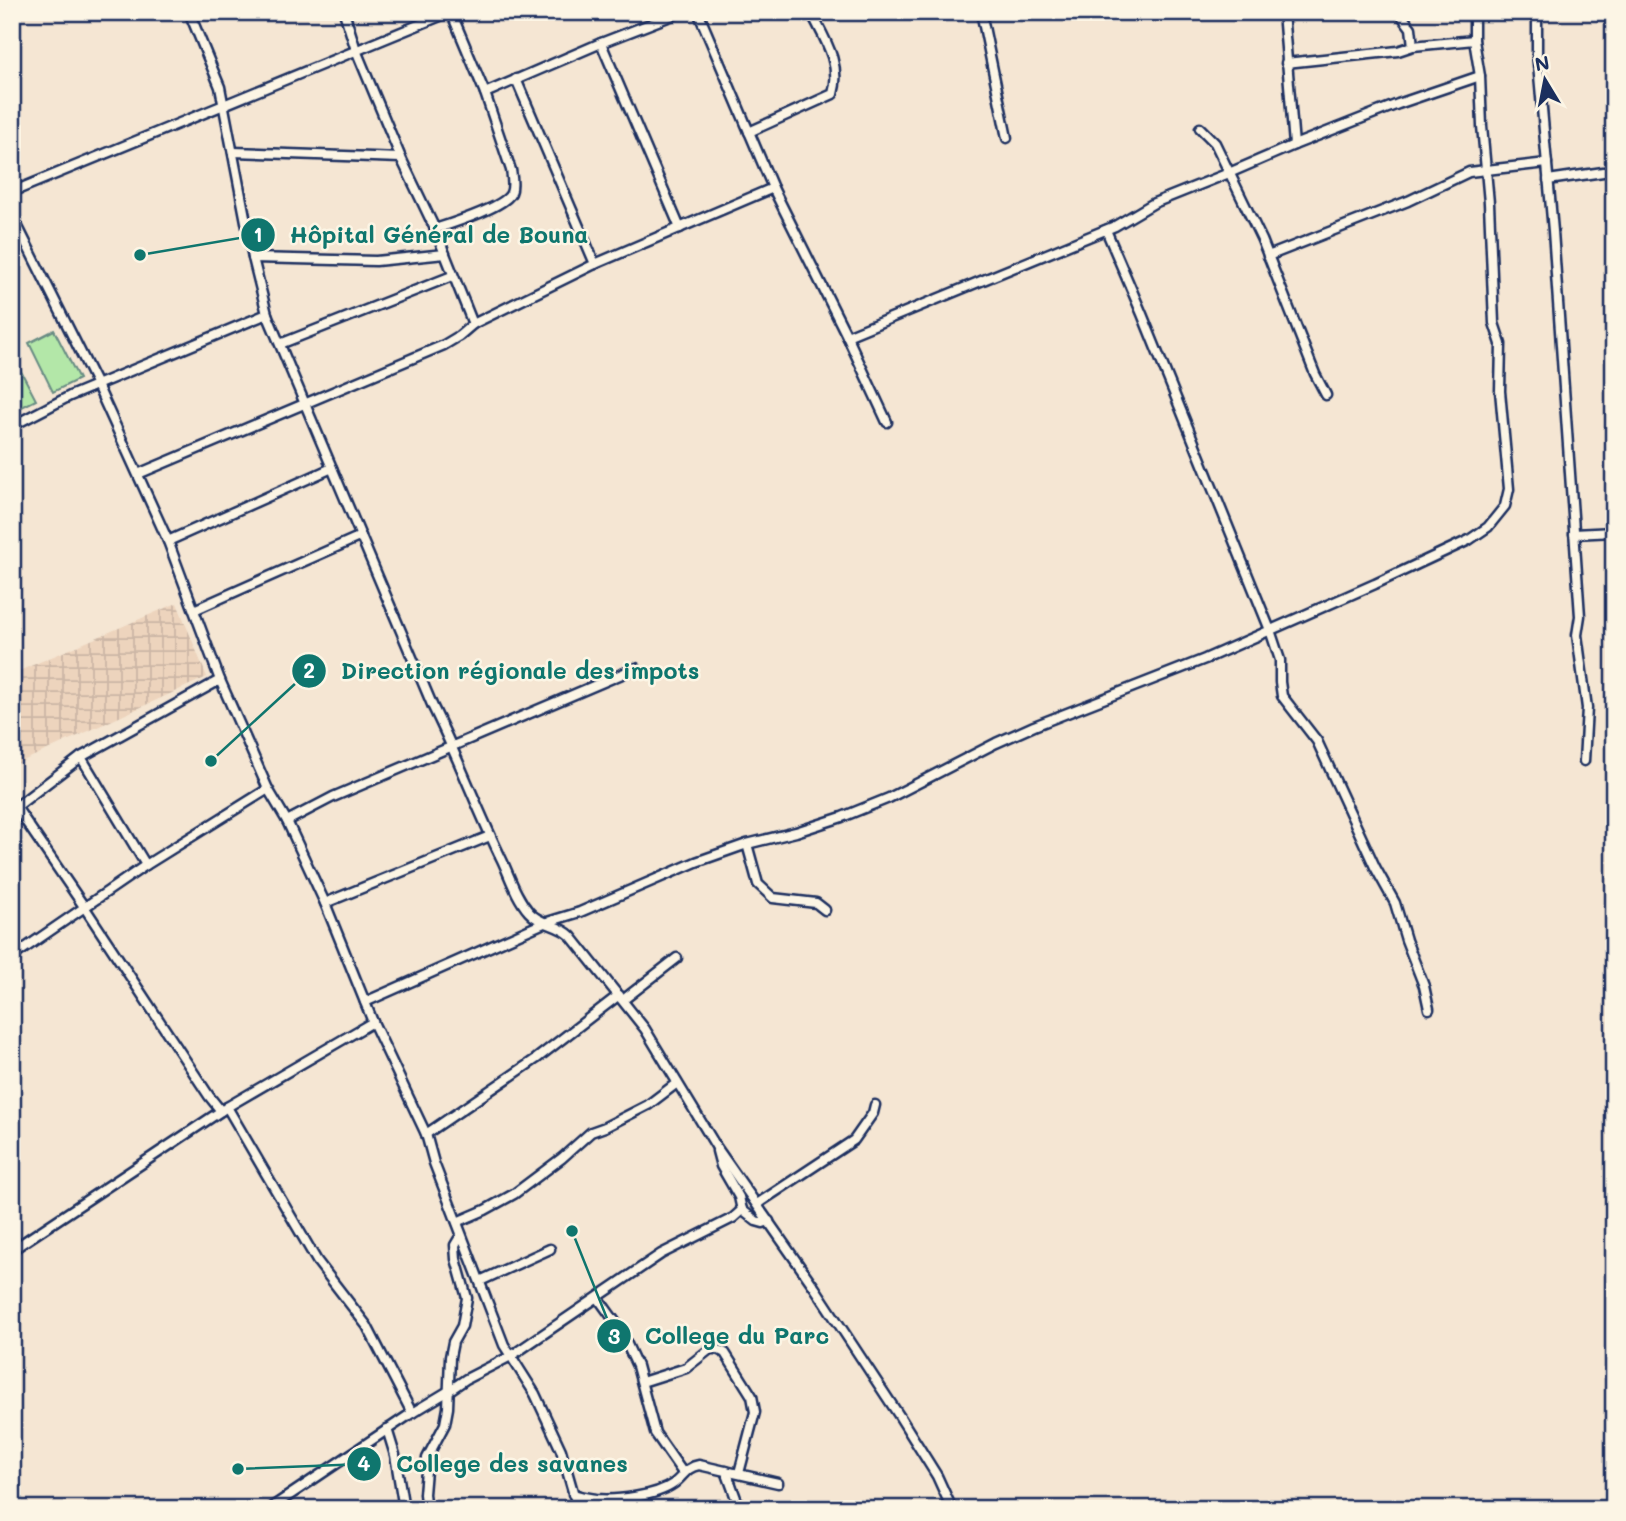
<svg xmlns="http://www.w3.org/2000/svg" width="1626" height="1521" font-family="Mali,sans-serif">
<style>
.industrial{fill:url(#industrial-grid)}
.pitch{fill:#b3e7a8;stroke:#678b83;stroke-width:2}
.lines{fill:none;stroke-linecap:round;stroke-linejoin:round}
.street-casing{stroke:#1b2f5e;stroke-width:13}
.street{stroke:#fcf5e5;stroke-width:8}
.leader{fill:none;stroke:#0f766e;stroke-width:2.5}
.callout-dot{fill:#0f766e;stroke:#fcf5e5;stroke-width:2.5}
.mark-label{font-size:21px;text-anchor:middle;font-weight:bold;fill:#fff}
.callout-label{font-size:23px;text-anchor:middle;font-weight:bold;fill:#0f766e;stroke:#fcf5e5;stroke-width:5;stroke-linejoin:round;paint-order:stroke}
</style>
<defs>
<pattern id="industrial-grid" width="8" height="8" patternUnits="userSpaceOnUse" patternTransform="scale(1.75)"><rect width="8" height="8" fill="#edd4bd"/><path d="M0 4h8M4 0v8" fill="none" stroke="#cbb6a5"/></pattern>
</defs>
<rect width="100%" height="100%" fill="#f5e6d3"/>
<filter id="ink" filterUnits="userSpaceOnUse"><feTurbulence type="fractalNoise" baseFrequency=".0143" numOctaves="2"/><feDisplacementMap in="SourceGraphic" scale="14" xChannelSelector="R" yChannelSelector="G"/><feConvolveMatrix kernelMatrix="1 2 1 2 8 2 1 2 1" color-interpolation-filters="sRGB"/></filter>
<g filter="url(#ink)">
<polygon class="industrial" points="177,603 207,677 12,766 12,674"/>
<g class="pitch">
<polygon points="54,330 79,379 53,392 29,343"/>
<polygon points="12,354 36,400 12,412"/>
</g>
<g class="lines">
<g class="street-casing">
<g id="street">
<path d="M189,12l31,75 33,171 14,56 166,393c25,50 44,102 69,153 8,17 14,37 27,52 11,13 30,12 42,24l74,93 72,119 98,140 85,129 37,59 15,33"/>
<polyline points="344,12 356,50 401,158 435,229 473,324"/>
<polyline points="981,12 1007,138"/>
<polyline points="1283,12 1294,145"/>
<polyline points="1399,12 1411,28 1413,46"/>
<polyline points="1537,12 1537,53 1553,231 1580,616 1577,635 1587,708 1584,761"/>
<polyline points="601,43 680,228"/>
<polyline points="1286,63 1398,51 1413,46 1474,40"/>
<polyline points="516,79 595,264"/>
<polyline points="485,93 601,43 681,12"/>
<polyline points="1200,128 1215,143 1262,240 1315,374 1326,395"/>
<path d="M749,132l84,-38c9,-30 -9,-56 -22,-82"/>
<polyline points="233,152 401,158"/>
<polyline points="1548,180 1603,172 1614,172"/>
<polyline points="773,188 847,336 887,422"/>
<polyline points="12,192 450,12"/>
<polyline points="12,215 97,385 168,541 220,680 268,789 287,821 325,903 373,1022 426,1134 434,1163 504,1345 535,1394 561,1450 578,1509"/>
<path d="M435,229c15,-5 70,-22 76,-36 3,-7 1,-16 0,-23l-26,-77 -34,-81"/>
<polyline points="1106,230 1142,314 1270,630 1280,660 1280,682 1282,696 1317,741 1375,867 1395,903 1406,940 1424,986 1429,1009"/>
<polyline points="1268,256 1408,201 1469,172 1547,163"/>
<polyline points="253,258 376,261 445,254"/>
<polyline points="847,336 1115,226 1154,203 1229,173 1294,145 1398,104 1480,76"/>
<polyline points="280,344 452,276"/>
<polyline points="12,426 70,396 267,314"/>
<polyline points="138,474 444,345 459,336 473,324 595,264 773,188 698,12"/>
<polyline points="1574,534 1614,532"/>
<polyline points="168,541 332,468"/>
<polyline points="194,610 361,536"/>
<polyline points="81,757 146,865"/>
<polyline points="16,807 85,908 209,1096 221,1111"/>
<polyline points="12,810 81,757 220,680"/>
<polyline points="287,821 333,797 636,668"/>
<polyline points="747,844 758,884 773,898 816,903 825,910"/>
<polyline points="325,903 490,836"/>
<polyline points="12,957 146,865 268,789"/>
<polyline points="623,1000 677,958"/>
<polyline points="365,1002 544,923 580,912 696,862 747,844 796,832 842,817 889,798 996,743 1034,726 1205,659 1375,584 1469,540 1488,527 1505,506 1509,489 1500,391 1501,344 1494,323 1489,203 1482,126 1480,76 1474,40 1474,12"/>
<polyline points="227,1107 317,1261 367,1326 412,1413"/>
<polyline points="426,1134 536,1059 619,995"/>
<polyline points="757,1204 854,1140 873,1113 875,1105"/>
<polyline points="742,1210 756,1221 763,1223 769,1221"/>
<polyline points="457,1222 485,1210 514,1194 562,1158 591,1132 605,1127 648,1105 677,1083"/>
<polyline points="12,1250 227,1107 373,1022"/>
<polyline points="480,1281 550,1249"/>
<polyline points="598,1298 619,1327 637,1366 655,1433 683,1473"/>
<polyline points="642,1382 686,1368 710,1349 717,1349 725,1353 752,1396 755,1412 739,1473"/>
<polyline points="387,1429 395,1455 404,1509"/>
<polyline points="726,1471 740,1509"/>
<path d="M573,1494c8,2 15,4 23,5 20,2 60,-3 77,-15 10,-7 13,-17 26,-19l79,18"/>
<polyline points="269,1509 412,1413 447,1392 466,1379 511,1356 661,1254 733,1218 742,1210 739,1197 721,1166 717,1151"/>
<polyline points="426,1509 424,1494 427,1458 445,1424 448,1408 450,1357 453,1342 462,1326 467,1298 456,1259 455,1245 461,1235"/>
</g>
</g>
<use href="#street" class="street"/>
</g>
</g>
<path class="leader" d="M140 255L258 235M211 761L309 671M572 1231L614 1336M238 1469L364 1464"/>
<g class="callout-dot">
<circle cx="140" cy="255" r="7"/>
<circle cx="211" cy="761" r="7"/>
<circle cx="572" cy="1231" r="7"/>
<circle cx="238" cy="1469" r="7"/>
<circle cx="258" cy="235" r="18"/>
<circle cx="309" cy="671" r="18"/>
<circle cx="614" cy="1336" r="18"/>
<circle cx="364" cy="1464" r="18"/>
</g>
<g class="mark-label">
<text x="258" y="242">1</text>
<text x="309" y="678">2</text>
<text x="614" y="1344">3</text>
<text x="364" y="1471">4</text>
</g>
<g class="callout-label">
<text x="439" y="243">Hôpital Général de Bouna</text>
<text x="520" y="679">Direction régionale des impots</text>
<text x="737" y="1344">College du Parc</text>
<text x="512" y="1472">College des savanes</text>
</g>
<rect width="1626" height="1521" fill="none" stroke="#fcf5e5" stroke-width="42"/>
<rect x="21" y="21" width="1584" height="1479" fill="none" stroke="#1b2f5e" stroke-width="2.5" filter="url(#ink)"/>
<g transform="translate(1545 80) rotate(350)" stroke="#fcf5e5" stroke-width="5" paint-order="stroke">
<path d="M0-5L12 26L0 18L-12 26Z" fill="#1b2f5e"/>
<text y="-10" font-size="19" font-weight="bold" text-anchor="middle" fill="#1b2f5e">N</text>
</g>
</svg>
